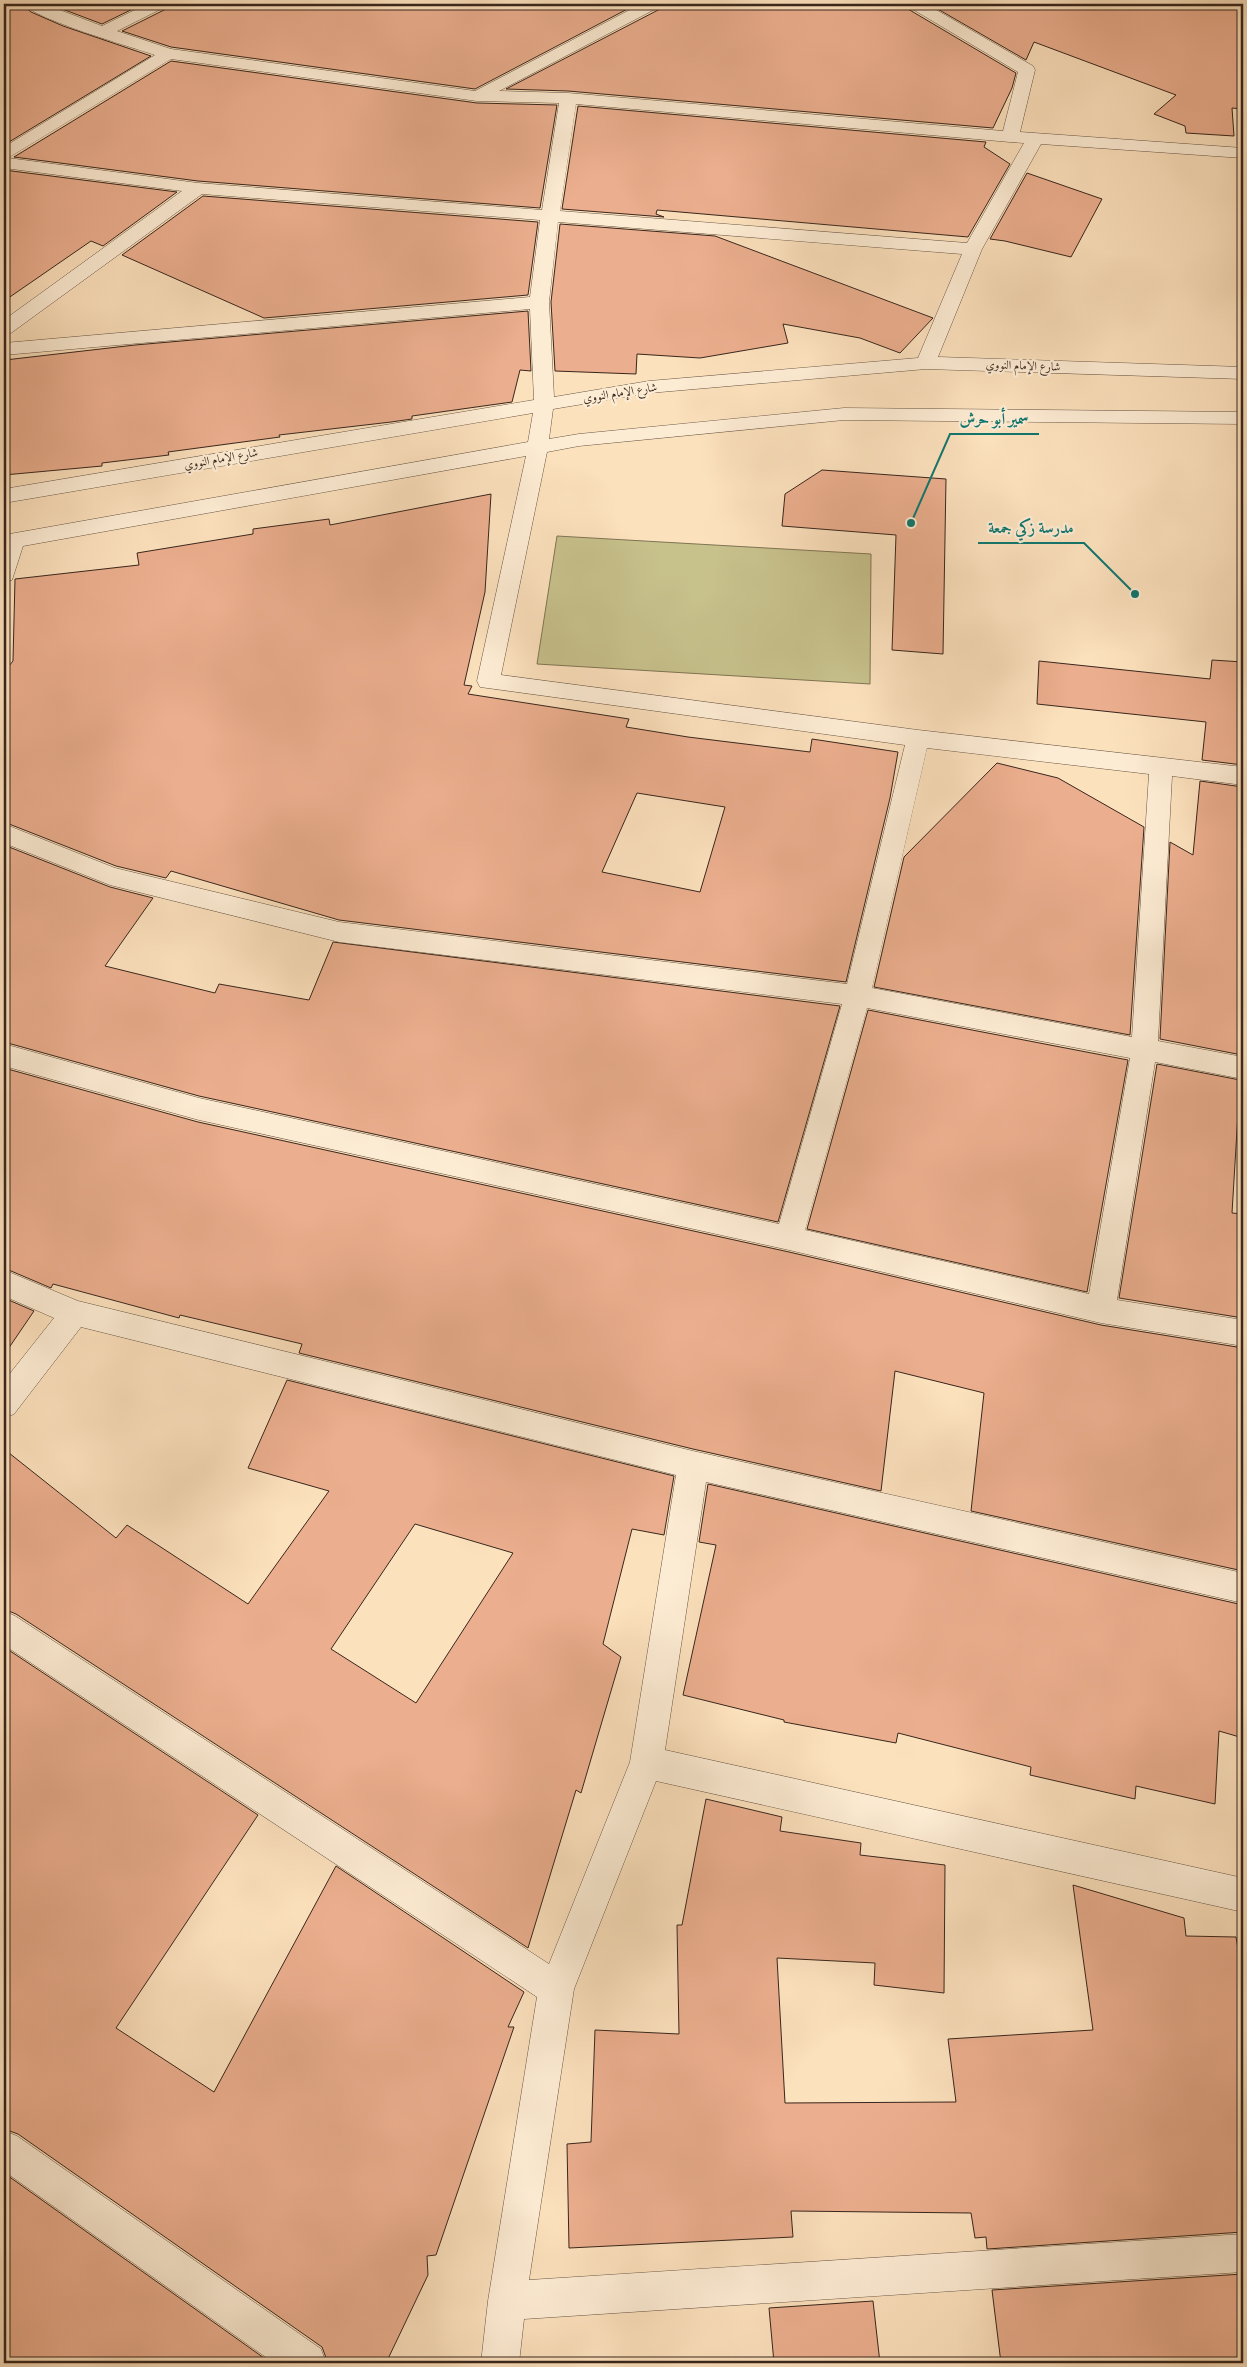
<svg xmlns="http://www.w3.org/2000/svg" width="1247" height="2367" font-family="'IM FELL English',Amiri,serif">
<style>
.green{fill:#c7c18c;stroke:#807454}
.building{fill:#ebae8e;stroke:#38261c;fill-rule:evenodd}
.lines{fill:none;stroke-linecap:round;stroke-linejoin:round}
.minor-casing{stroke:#695544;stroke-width:1}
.minor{fill:#fdecd4;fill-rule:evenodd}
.labels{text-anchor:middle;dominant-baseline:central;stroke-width:4.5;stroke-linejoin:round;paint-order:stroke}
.far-street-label{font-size:12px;fill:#38261c;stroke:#fdecd4}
.leader{fill:none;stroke:#0f766e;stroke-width:2}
.callout-dot{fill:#0f766e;stroke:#fdecd4;stroke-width:2}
.callout-label{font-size:16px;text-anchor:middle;font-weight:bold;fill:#0f766e;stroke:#fdecd4;stroke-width:4.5;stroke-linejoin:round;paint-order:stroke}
</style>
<rect width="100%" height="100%" fill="#fce1bd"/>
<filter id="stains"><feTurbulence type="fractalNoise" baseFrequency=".004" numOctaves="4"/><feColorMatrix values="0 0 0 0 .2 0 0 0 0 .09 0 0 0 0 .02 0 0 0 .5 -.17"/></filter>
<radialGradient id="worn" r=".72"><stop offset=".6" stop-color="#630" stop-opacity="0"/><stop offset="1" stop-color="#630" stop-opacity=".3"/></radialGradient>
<polygon class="green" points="557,536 871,554 870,684 537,664"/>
<g class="building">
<polygon points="4,4 22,4 31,12 63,26 151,56 4,145"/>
<polygon points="49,4 143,4 102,24"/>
<polygon points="169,4 637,4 475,89 171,47 122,31 166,9"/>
<polygon points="663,4 905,4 908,9 1016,73 1012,88 993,128 568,91 506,89 660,9"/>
<polygon points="929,4 1243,4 1243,109 1232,108 1234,136 1186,133 1185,126 1154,114 1176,95 1034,42 1026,60"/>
<polygon points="171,61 477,103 557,105 540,208 198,181 14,157"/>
<polygon points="578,106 986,142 984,147 1010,164 968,237 657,210 656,214 664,217 562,209"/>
<polygon points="4,170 177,192 103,246 91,241 4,301"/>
<polygon points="1027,173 1102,199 1071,257 1005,241 990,239"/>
<polygon points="203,196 538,222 528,295 264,318 122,255"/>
<polygon points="560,224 715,236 933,318 900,353 860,338 783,324 788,343 700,358 637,354 636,374 555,371 551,302"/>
<polygon points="528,311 531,371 520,370 512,402 412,416 412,419 391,422 279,435 280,437 168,452 169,455 102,463 102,466 4,475 4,420 9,420 5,360 135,345"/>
<polygon points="822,470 946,479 943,654 892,650 896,535 782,526 785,494"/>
<path d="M491,494l-6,98 -21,93 8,1 -4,8 161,25 -3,8 62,10 122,15 2,-13 86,13 -8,46 -44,184 -507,-62 -168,-49 -5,7 -50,-12 -112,-44v-150l9,-11 2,-82 124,-14 -2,-12 116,-19v-5l76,-10 1,6zM637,793l88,14 -25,85 -98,-20z"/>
<polygon points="1212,660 1243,662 1243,765 1202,760 1206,722 1037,704 1039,661 1210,679"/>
<polygon points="997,763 1058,778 1144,827 1130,1035 874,987 904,857"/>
<polygon points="1200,781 1243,787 1242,1055 1160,1039 1170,842 1193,855"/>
<polygon points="4,845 110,887 153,898 105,966 215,993 219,984 309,1000 333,942 840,1006 778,1222 199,1096 4,1042"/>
<polygon points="868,1010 1128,1060 1087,1292 807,1229"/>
<polygon points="1157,1064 1240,1080 1232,1213 1243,1214 1243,1318 1119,1298"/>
<polygon points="4,1068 198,1122 789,1252 1101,1325 1243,1348 1243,1571 971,1511 984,1393 895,1371 881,1491 693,1449 299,1353 302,1344 180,1315 179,1318 53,1284 51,1288 4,1268"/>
<polygon points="4,1298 34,1311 4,1355"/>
<path d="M287,1380l387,96 -10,59 -32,-6 -29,115 18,13 -40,136 -5,-3 -48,158 -512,-334 -12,-5v-160l112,89 11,-13 121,79 81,-113 -81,-23zM415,1524l98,29 -97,150 -85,-54z"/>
<polygon points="708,1484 1243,1605 1243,1738 1219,1731 1215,1804 1136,1786 1135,1799 1030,1775 1031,1767 898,1733 896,1743 784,1722 784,1720 683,1695 716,1545 699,1542"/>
<polygon points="4,1647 258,1815 116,2028 214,2092 336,1866 524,1992 508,2027 514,2027 436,2255 427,2256 428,2275 386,2363 328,2363 322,2347 18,2134 4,2129"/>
<polygon points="706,1799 782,1817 780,1831 861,1843 860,1855 945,1865 944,1993 874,1985 875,1963 777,1958 785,2103 956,2102 948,2039 1093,2030 1073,1885 1184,1918 1186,1936 1236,1937 1243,1978 1243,2232 987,2249 986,2237 975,2238 971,2213 791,2211 793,2237 569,2248 567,2144 591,2142 595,2030 679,2034 677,1925 682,1925"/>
<polygon points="4,2173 271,2363 4,2363"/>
<polygon points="1243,2274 1243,2363 1001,2363 992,2290"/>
<polygon points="873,2301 880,2363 774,2363 769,2308"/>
</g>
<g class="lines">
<g class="minor-casing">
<g id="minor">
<path d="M24,4h20l58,22 45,-22h20l-2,3 -48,24 54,18 304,42 166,-87h20l-2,3 -160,84 69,2 435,38 15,-59 -109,-65 -2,-3h19l107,62 2,4 -15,62 223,16v10l-202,-14 -59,105 -44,108 305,10v12l-317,-10 -277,24 -96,16 -4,30 30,-5 265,-26 399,4v12l-399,-4 -265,26 -32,6 -46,223 417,55 325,37v18l-71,-9 -14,265 85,16v22l-88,-17 -38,238 126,20v26l-142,-23 -312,-73 -590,-130 -195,-54v-22l195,54 580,126 63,-220 -503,-62 -229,-57 -106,-42v-19l111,44 224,54 508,62 58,-239 -425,-58 -3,-6 49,-225 -503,90 -11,34 -8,2v-47l524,-93 5,-29 -529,90v-14l530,-89 -4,-91 -526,46v-12l526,-46 10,-77 -338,-26 -191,139 -7,2v-15l178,-129 -178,-23v-21l151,-92c-23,-8 -121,-36 -131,-51zM171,59l306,42 82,2 -17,107 -344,-27 -190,-25zM576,104l434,38 14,1 -57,100 -407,-32zM558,222l404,32 -44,104 -269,23 -95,16 -5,-95zM927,748l222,26 -17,263 -260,-49zM867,1008l263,50 -41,236 -284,-64z"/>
<polygon points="4,1270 78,1301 693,1451 1243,1573 1243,1603 706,1482 665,1750 1243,1878 1243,1912 656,1781 574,1989 529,2280 1243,2234 1243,2272 524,2319 519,2363 481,2363 488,2301 537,1997 4,1645 4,1611 15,1616 549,1964 630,1762 676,1475 81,1327 14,1414 4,1418 4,1381 54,1318 4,1296"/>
<polygon points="4,2131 17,2136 321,2349 326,2363 274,2363 4,2171"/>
</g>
</g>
<use href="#minor" class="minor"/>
</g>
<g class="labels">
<g class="far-street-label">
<text transform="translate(1023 366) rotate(2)">شارع الإمام النووي</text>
<text transform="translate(620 393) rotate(-9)">شارع الإمام النووي</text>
<text transform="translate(221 459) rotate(-10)">شارع الإمام النووي</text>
</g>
</g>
<path class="leader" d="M911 523L950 434H1039M1135 594L1084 543H978"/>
<g class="callout-dot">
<circle cx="911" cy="523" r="5"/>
<circle cx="1135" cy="594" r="5"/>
</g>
<g class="callout-label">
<text x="994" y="424">سمير أبو حرش</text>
<text x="1031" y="533">مدرسة زكي جمعة</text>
</g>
<rect width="1247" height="2367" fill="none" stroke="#fce1bd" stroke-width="20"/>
<rect x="5" y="5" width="1237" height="2357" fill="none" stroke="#38261c" stroke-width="2.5"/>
<rect x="10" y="10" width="1227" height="2347" fill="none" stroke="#38261c"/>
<rect width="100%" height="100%" filter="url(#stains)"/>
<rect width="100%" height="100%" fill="url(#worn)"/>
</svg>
